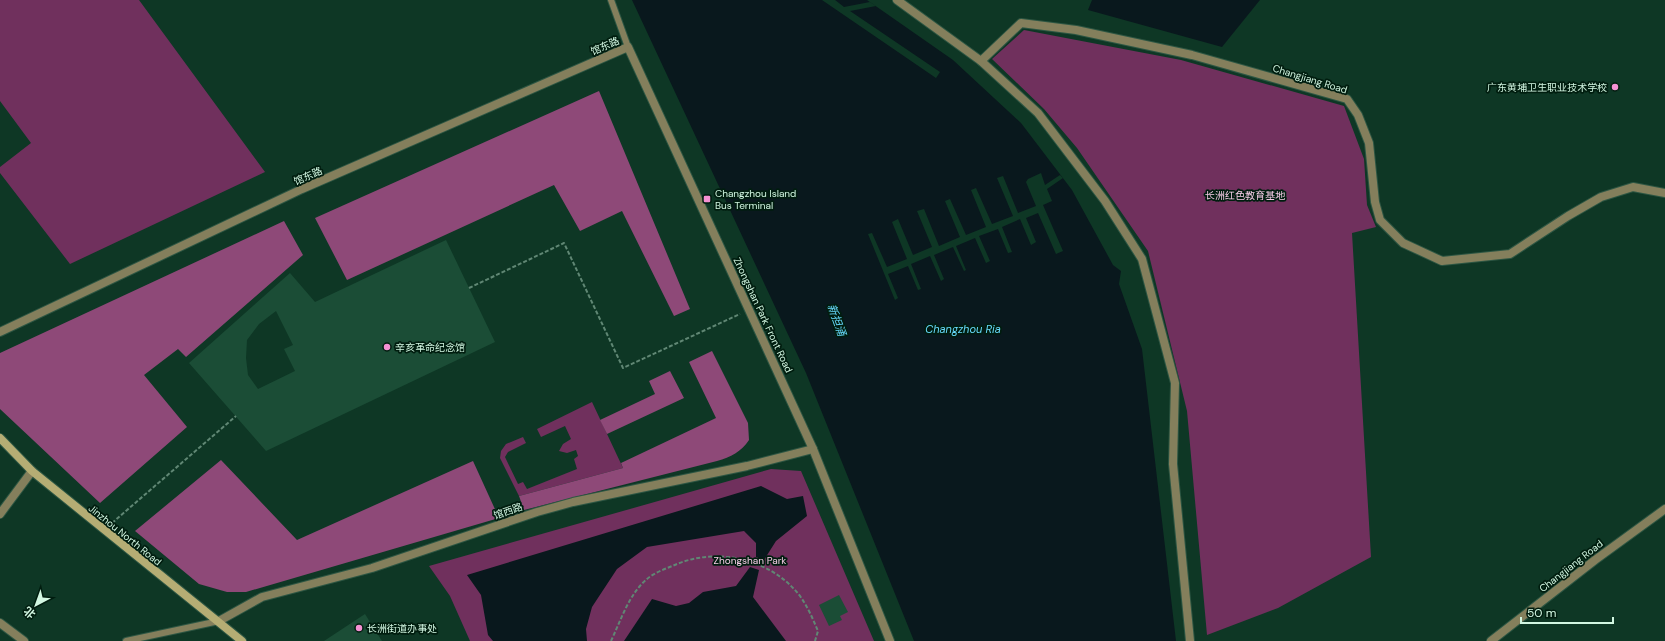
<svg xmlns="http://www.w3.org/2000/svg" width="1665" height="641" font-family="'DM Sans','Noto Sans SC',sans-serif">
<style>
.green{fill:#70305d}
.forest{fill:#8e4978}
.water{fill:#09181d}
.pier{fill:#0e3725}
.building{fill:#1b4d36;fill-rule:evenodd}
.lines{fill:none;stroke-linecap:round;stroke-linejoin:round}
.lane-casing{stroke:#2d5643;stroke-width:8}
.street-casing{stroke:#2d5643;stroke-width:10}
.secondary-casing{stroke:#2d5643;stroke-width:10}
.path{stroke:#608774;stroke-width:2;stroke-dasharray:4 2;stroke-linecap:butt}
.lane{stroke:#847f5c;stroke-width:6}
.street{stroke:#847f5c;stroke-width:8}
.secondary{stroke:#b5ad74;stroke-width:8}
.poi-dot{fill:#f491d3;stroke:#001d0f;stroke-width:1.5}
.labels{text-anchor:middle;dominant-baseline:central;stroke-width:3.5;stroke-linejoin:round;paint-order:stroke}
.street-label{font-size:10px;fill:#d2f7e2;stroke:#001d0f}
.poi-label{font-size:10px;fill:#d2f7e2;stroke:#001d0f;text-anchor:start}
.park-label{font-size:10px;fill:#f5cce6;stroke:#001d0f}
.water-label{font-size:11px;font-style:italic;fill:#67d9fc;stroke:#001d0f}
</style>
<rect width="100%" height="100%" fill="#0e3725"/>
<g class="green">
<polygon points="0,0 139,0 265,172 70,264 0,173 0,167 31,143 0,101"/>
<polygon points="1024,30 1181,60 1344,106 1364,159 1367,205 1376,227 1352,233 1371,557 1278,608 1207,635 1187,411 1148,251 1077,148 1044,109 992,59"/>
<polygon points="592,402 623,468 519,496 500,458 501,451 506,444 523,437 526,443 508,452 505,457 518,484 523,482 527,489 577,469 574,459 578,456 576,450 567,453 559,451 563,444 571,439 565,426 541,437 537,429"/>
<polygon points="771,469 801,471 874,641 470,641 450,596 429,566"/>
</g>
<g class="forest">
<polygon points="599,91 690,309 674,316 622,211 580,231 554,185 347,280 315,218"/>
<polygon points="284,221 303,255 186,357 178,349 144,375 187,427 100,503 0,409 0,353"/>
<path d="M712,351l36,72 1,17c-8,12 -18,17 -32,21l-193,49 -5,-14 104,-28 -2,-5 95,-45 -27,-56z"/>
<polygon points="670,371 684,398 607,434 600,420 655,394 649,381"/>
<polygon points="221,460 297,540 473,461 499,518 246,592 227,592 199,584 135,531"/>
</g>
<g class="water">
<polygon points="632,0 867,0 953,60 1021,123 1072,190 1113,265 1121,271 1119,284 1142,349 1176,641 914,641 806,373"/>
<polygon points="1092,0 1260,0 1222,47 1088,10"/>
<polygon points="761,486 787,499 803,496 807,516 776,541 764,560 756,557 756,543 744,531 647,547 617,569 592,607 586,629 587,641 493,641 488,635 481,595 467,575"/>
<polygon points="750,567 759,570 753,597 786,641 624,641 652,599 676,606 689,603 703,592 736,586"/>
</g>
<g class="pier">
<polygon points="822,0 835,0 844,7 870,2 876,6 850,11 940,72 936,78"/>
<polygon points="1041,173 1045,185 1060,175 1063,178 1047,189 1052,201 1043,205 1063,251 1056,254 1038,213 1026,218 1036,242 1031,245 1020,219 1002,227 1012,252 1008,253 998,229 979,236 990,261 986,263 975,238 956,246 966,270 964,271 953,247 934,255 944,279 941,281 930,256 911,264 921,289 918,290 908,266 888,274 898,298 895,300 868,234 872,233 887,267 907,259 892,222 898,219 913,255 932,247 917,211 924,209 939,246 960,237 945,201 950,199 966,235 986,227 971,190 976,188 992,224 1013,216 997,178 1003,176 1018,213 1036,206 1026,182 1028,179"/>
</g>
<g class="building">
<path d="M446,240l49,102 -229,109 -77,-88 101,-90 25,29zM276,311l17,34 -9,4 11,22 -37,18 -10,-14 -2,-17 1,-18 12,-16z"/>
<polygon points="839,595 848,612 840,616 842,620 829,626 819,605"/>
<polygon points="365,614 382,641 324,641"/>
</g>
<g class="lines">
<g class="lane-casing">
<g id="lane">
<polyline points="611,0 628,47"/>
<polyline points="126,641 219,621"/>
</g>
</g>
<g class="street-casing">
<g id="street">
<polyline points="897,0 981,61 1038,113 1105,201 1142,259 1175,383 1173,464 1190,641"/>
<polyline points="981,61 1021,23 1076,30 1192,55 1347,99 1358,115 1369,143 1375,202 1380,220 1403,243 1442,261 1510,254 1568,216 1601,197 1633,187 1665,193"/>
<polyline points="0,332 302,189 628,47 813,449 890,641"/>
<polyline points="0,514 32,471"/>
<polyline points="219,621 262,597 372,568 537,512 573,502 747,466 813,449"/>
<polyline points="0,623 24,641"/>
<polyline points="1491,641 1595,560 1665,509"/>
</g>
</g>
<g class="secondary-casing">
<polyline id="secondary" points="0,438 32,471 242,641"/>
</g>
<g class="path">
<polyline points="469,288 564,243 623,368 740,314"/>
<polyline points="112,523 236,416"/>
<path d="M611,641c10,-21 18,-47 36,-62 8,-7 21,-11 30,-15 39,-16 88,-6 117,25 11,11 18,28 24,42l-3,10"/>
</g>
<use href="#lane" class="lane"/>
<use href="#street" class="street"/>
<use href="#secondary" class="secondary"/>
</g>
<g class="poi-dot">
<circle cx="1615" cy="87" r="4"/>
<rect x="703" y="195" width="8" height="8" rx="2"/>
<circle cx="387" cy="347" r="4"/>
<circle cx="359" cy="628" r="4"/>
</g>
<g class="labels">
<g class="street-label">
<text transform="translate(605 46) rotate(-24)">馆东路</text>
<text transform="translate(1310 79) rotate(17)">Changjiang Road</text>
<text transform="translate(308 176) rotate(-24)">馆东路</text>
<text transform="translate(763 315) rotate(65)">Zhongshan Park Front Road</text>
<text transform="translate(508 511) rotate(-19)">馆西路</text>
<text transform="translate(125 535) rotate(39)">Jinzhou North Road</text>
<text transform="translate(1571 566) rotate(-38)">Changjiang Road</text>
</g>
<g class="poi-label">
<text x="1607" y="87" text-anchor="end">广东黄埔卫生职业技术学校</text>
<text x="715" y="193">Changzhou Island<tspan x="715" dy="12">Bus Terminal</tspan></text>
<text x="395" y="347">辛亥革命纪念馆</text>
<text x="367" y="628">长洲街道办事处</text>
</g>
<g class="park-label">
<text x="1245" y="195">长洲红色教育基地</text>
<text x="750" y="560">Zhongshan Park</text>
</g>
<g class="water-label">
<text transform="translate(837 320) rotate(70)">新担涌</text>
<text x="963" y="329">Changzhou Ria</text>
</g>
</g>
<g transform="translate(36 605) rotate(221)" stroke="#001d0f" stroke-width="3" paint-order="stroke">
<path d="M0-3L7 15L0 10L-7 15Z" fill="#d2f7e2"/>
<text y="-6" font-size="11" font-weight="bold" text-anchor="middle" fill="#d2f7e2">北</text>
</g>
<path d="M1521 617v6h92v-6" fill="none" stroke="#d2f7e2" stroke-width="2"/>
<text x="1527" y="617" font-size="12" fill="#d2f7e2" stroke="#001d0f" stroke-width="3" paint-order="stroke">50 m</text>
</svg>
